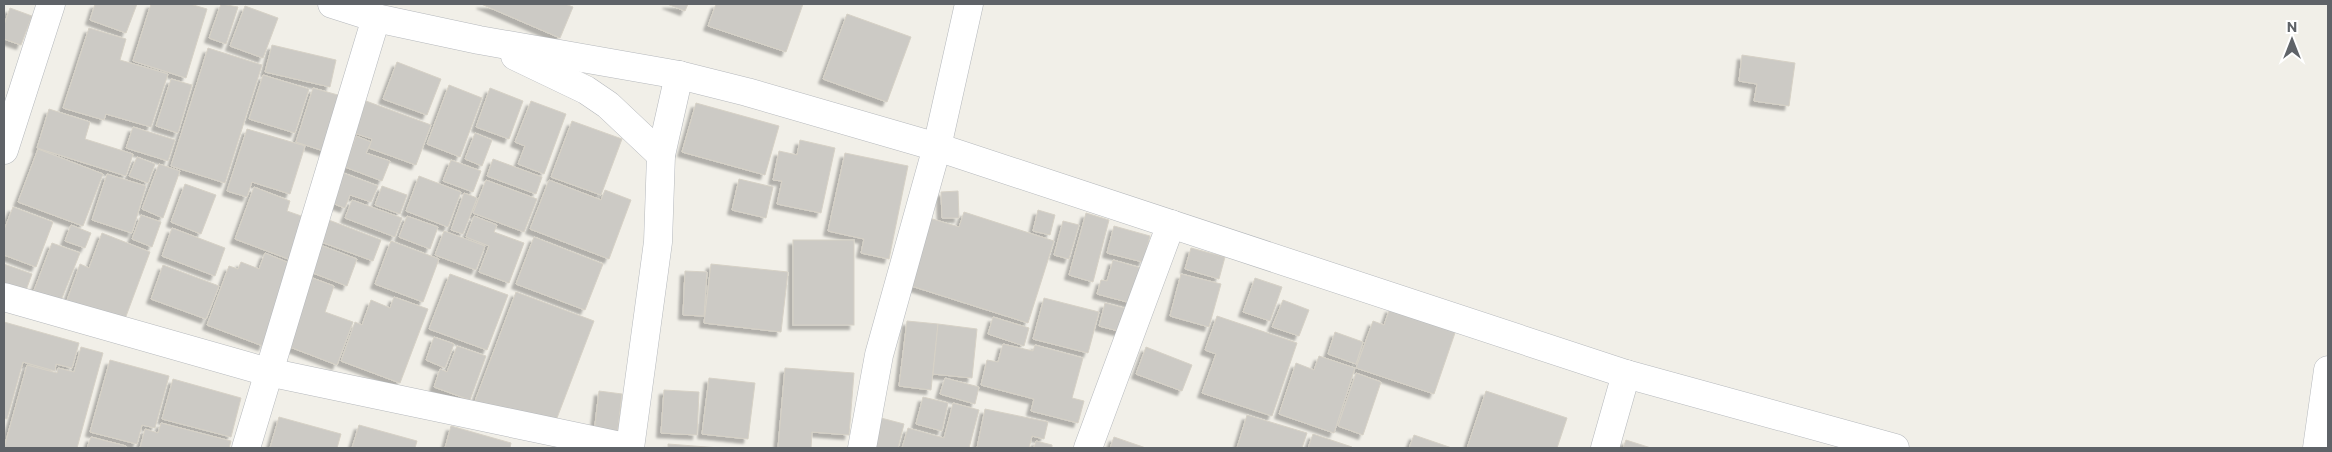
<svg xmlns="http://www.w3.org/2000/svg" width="2332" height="452" font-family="Commissioner,sans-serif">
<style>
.building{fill:#cccac5;stroke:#d6d1c6;filter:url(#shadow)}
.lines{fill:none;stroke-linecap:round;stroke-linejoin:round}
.minor-casing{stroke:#b5b8bc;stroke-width:29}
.minor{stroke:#fff;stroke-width:28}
</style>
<defs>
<filter id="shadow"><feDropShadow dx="-4.5" dy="4.5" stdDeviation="1" flood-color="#0004"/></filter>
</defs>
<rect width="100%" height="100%" fill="#f1efe8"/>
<g class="building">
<polygon points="95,4 137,4 126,33 90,20"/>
<polygon points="151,4 190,4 207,9 186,78 133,61"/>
<polygon points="221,4 238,7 226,44 209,38"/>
<polygon points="481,4 565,4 573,7 560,38"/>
<polygon points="667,4 688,4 685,11"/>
<polygon points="716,4 803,4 786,52 708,26"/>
<polygon points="245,6 278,18 263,58 230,46"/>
<polygon points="10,8 32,16 21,45 4,39 4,25"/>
<polygon points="847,14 911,37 887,102 823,79"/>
<polygon points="89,28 126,39 120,60 168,74 151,127 106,114 104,120 63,108"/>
<polygon points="272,45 336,60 330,87 265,72"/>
<polygon points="208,48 262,65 225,183 171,166"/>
<polygon points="1742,55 1795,63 1789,106 1754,101 1757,84 1739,81"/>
<polygon points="397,62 441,79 427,115 383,99"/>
<polygon points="263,75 309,89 295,133 249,119"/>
<polygon points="171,79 192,85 178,133 156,126"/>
<polygon points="449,85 482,98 460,157 427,144"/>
<polygon points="313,88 345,97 327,152 296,142"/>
<polygon points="490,88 523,101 509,139 476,127"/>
<polygon points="366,101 431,125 416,165 369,148 372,139 354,133"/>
<polygon points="531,101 566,114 544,174 518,164 525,146 515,142"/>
<polygon points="696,103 779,126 765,175 682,152"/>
<polygon points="49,109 90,122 85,139 133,154 126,176 37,148"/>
<polygon points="572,121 622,139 601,195 551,177"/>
<polygon points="133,127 175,140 168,161 126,148"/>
<polygon points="247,129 305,146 290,194 252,182 247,197 227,191"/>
<polygon points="475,133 492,140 482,166 465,159"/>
<polygon points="356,136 371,142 366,153 390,161 382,181 345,167"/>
<polygon points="800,140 835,148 821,213 777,204 782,181 773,180 779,151 797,155"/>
<polygon points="38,149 103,174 83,226 18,202"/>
<polygon points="845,153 908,166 889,259 861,253 864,239 828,231"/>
<polygon points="137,157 155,164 148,183 129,176"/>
<polygon points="493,159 542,177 536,194 487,176"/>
<polygon points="451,160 481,171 473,192 443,181"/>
<polygon points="159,164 180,171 163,218 142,209"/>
<polygon points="338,171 378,186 371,202 350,195 345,208 326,201"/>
<polygon points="107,174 146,186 132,233 92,220"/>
<polygon points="419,176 461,192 448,227 406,211"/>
<polygon points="739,179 773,187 766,218 732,210"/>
<polygon points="486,180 537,199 524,232 473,213"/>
<polygon points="549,180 601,200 605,190 631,200 609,259 530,229"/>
<polygon points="185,184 216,195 201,234 171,222"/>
<polygon points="382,186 407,195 400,214 375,205"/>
<polygon points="254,187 290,201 287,211 307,218 291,260 235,239"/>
<polygon points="958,191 959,218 942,218 941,192"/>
<polygon points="464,193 477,198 463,234 451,230"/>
<polygon points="352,200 402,218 395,237 345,218"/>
<polygon points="13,207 53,222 36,267 4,255 4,230"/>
<polygon points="1038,210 1055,215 1050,235 1033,231"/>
<polygon points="964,212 1054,241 1028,323 905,284 926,217 959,227"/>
<polygon points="1086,213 1109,220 1093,282 1069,275"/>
<polygon points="141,215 161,222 152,247 132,239"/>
<polygon points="407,216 438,227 430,249 399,237"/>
<polygon points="474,216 497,225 494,232 524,243 509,283 479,272 489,246 466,237"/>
<polygon points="321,217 381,240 373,261 313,239"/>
<polygon points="1063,221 1079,225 1069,259 1054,255"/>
<polygon points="71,225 91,233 85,248 65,241"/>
<polygon points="1114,226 1150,236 1143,262 1107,253"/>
<polygon points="172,228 225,248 215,276 162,256"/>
<polygon points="444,231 485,246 476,270 435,255"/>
<polygon points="102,233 150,252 122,327 65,306 80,264 89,268"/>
<polygon points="534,237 603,264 585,310 516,284"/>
<rect x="793" y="240" width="61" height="85"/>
<polygon points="391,241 439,259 423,302 375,284"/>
<polygon points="52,243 80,253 60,303 33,293"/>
<polygon points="315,243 357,259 347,286 305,270"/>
<polygon points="1191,248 1225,257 1219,279 1185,269"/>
<polygon points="265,253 294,265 263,346 207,325 229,266 238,269 241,262 259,269"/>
<polygon points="1113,260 1141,268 1131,303 1097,294 1101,280 1107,281"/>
<polygon points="4,264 32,274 25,293 4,285"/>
<polygon points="711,264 788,272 781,332 704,323"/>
<polygon points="163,265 219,286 206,319 151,299"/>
<polygon points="685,271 707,272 704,316 683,315"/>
<polygon points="450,274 508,295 487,350 429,329"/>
<polygon points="1181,274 1221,284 1209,327 1170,316"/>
<polygon points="307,276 334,286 325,312 353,322 337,365 282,344"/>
<polygon points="1255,278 1282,287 1270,321 1243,312"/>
<polygon points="516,292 594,321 552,431 475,401"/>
<polygon points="394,297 428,309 400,383 341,361 355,322 362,325 371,300 390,308"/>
<polygon points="1044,298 1099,312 1088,353 1033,339"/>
<polygon points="1283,300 1309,310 1299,336 1272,327"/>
<polygon points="1105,303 1132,310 1126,333 1099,326"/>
<polygon points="1390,308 1456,330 1434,394 1356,368 1373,321 1384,325"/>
<polygon points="1217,316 1297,343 1272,416 1202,393 1216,354 1205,350"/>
<polygon points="993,317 1029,328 1024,346 988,334"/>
<polygon points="907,321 938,324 931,390 899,386"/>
<polygon points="4,322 79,343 72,368 56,364 55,371 23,362 7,419 4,418"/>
<polygon points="938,324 977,329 972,378 933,374"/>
<polygon points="1335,332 1363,342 1356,364 1328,354"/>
<polygon points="434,337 454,344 445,368 426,360"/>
<polygon points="1003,344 1033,351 1035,345 1083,358 1072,398 1084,401 1078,423 1031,411 1034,399 981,385 987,360 998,362"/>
<polygon points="457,346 486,356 470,400 434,387 440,369 447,372"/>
<polygon points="81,347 103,353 77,448 4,448 27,365 57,373 58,368 74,372"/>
<polygon points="1146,347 1192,365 1182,391 1136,374"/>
<polygon points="1319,356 1355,368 1334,433 1279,414 1296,363 1314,370"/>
<polygon points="110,360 169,376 155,428 142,425 137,444 90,432"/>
<polygon points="785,368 854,373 849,435 812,432 811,448 778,448"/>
<polygon points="1356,373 1381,382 1363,435 1338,426"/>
<polygon points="709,378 755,383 748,439 702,434"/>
<polygon points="945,378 979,387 975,404 940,394"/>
<polygon points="173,379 241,398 231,437 162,419"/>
<polygon points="664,390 699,392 697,435 661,433"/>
<polygon points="599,391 622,394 617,436 594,433"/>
<polygon points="1486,391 1567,418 1557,448 1467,448"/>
<polygon points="923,397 948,403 942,431 916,424"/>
<polygon points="953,403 979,410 969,448 902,448 908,428 944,438"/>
<polygon points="985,409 1048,422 1044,439 1032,436 1029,448 977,448"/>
<polygon points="1247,415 1307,433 1302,448 1237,448"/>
<polygon points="279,417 341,434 337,448 270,448"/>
<polygon points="881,418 904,424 898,448 873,448"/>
<polygon points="161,423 231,441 229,448 140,448 145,429 158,433"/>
<polygon points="359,425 417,441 415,448 352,448"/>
<polygon points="451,426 511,443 510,448 445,448"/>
<polygon points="1313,434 1352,447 1351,448 1308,448"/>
<polygon points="1414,435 1452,448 1409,448"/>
<polygon points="91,437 126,446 125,448 87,448"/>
<polygon points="1114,437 1146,448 1110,448"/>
<polygon points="1626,440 1651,448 1623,448"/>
<polygon points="1036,441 1052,445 1052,448 1034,448"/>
<polygon points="668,444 720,448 668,448"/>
</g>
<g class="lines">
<g class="minor-casing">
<g id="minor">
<polyline points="332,4 376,18 479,40 679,75 747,92 937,147 1626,374 1895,448"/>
<polyline points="515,56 586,90 608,105 661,155"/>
<polyline points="4,150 51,4"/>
<polyline points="4,297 268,372 630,448"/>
<polyline points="246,448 376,18"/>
<polyline points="630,448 658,242 661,155 679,75"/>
<polyline points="862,448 879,355 937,147 969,4"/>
<polyline points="1088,448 1171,224"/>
<polyline points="1605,448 1626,374"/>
<polyline points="2317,448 2328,370"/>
</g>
</g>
<use href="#minor" class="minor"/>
</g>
<rect width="2332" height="452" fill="none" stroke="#5f6368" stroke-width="10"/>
<g transform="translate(2292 40)" stroke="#ffffff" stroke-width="4" paint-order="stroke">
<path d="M0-4L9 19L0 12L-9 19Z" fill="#5f6368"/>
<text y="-8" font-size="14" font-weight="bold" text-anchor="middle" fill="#5f6368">N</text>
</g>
</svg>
